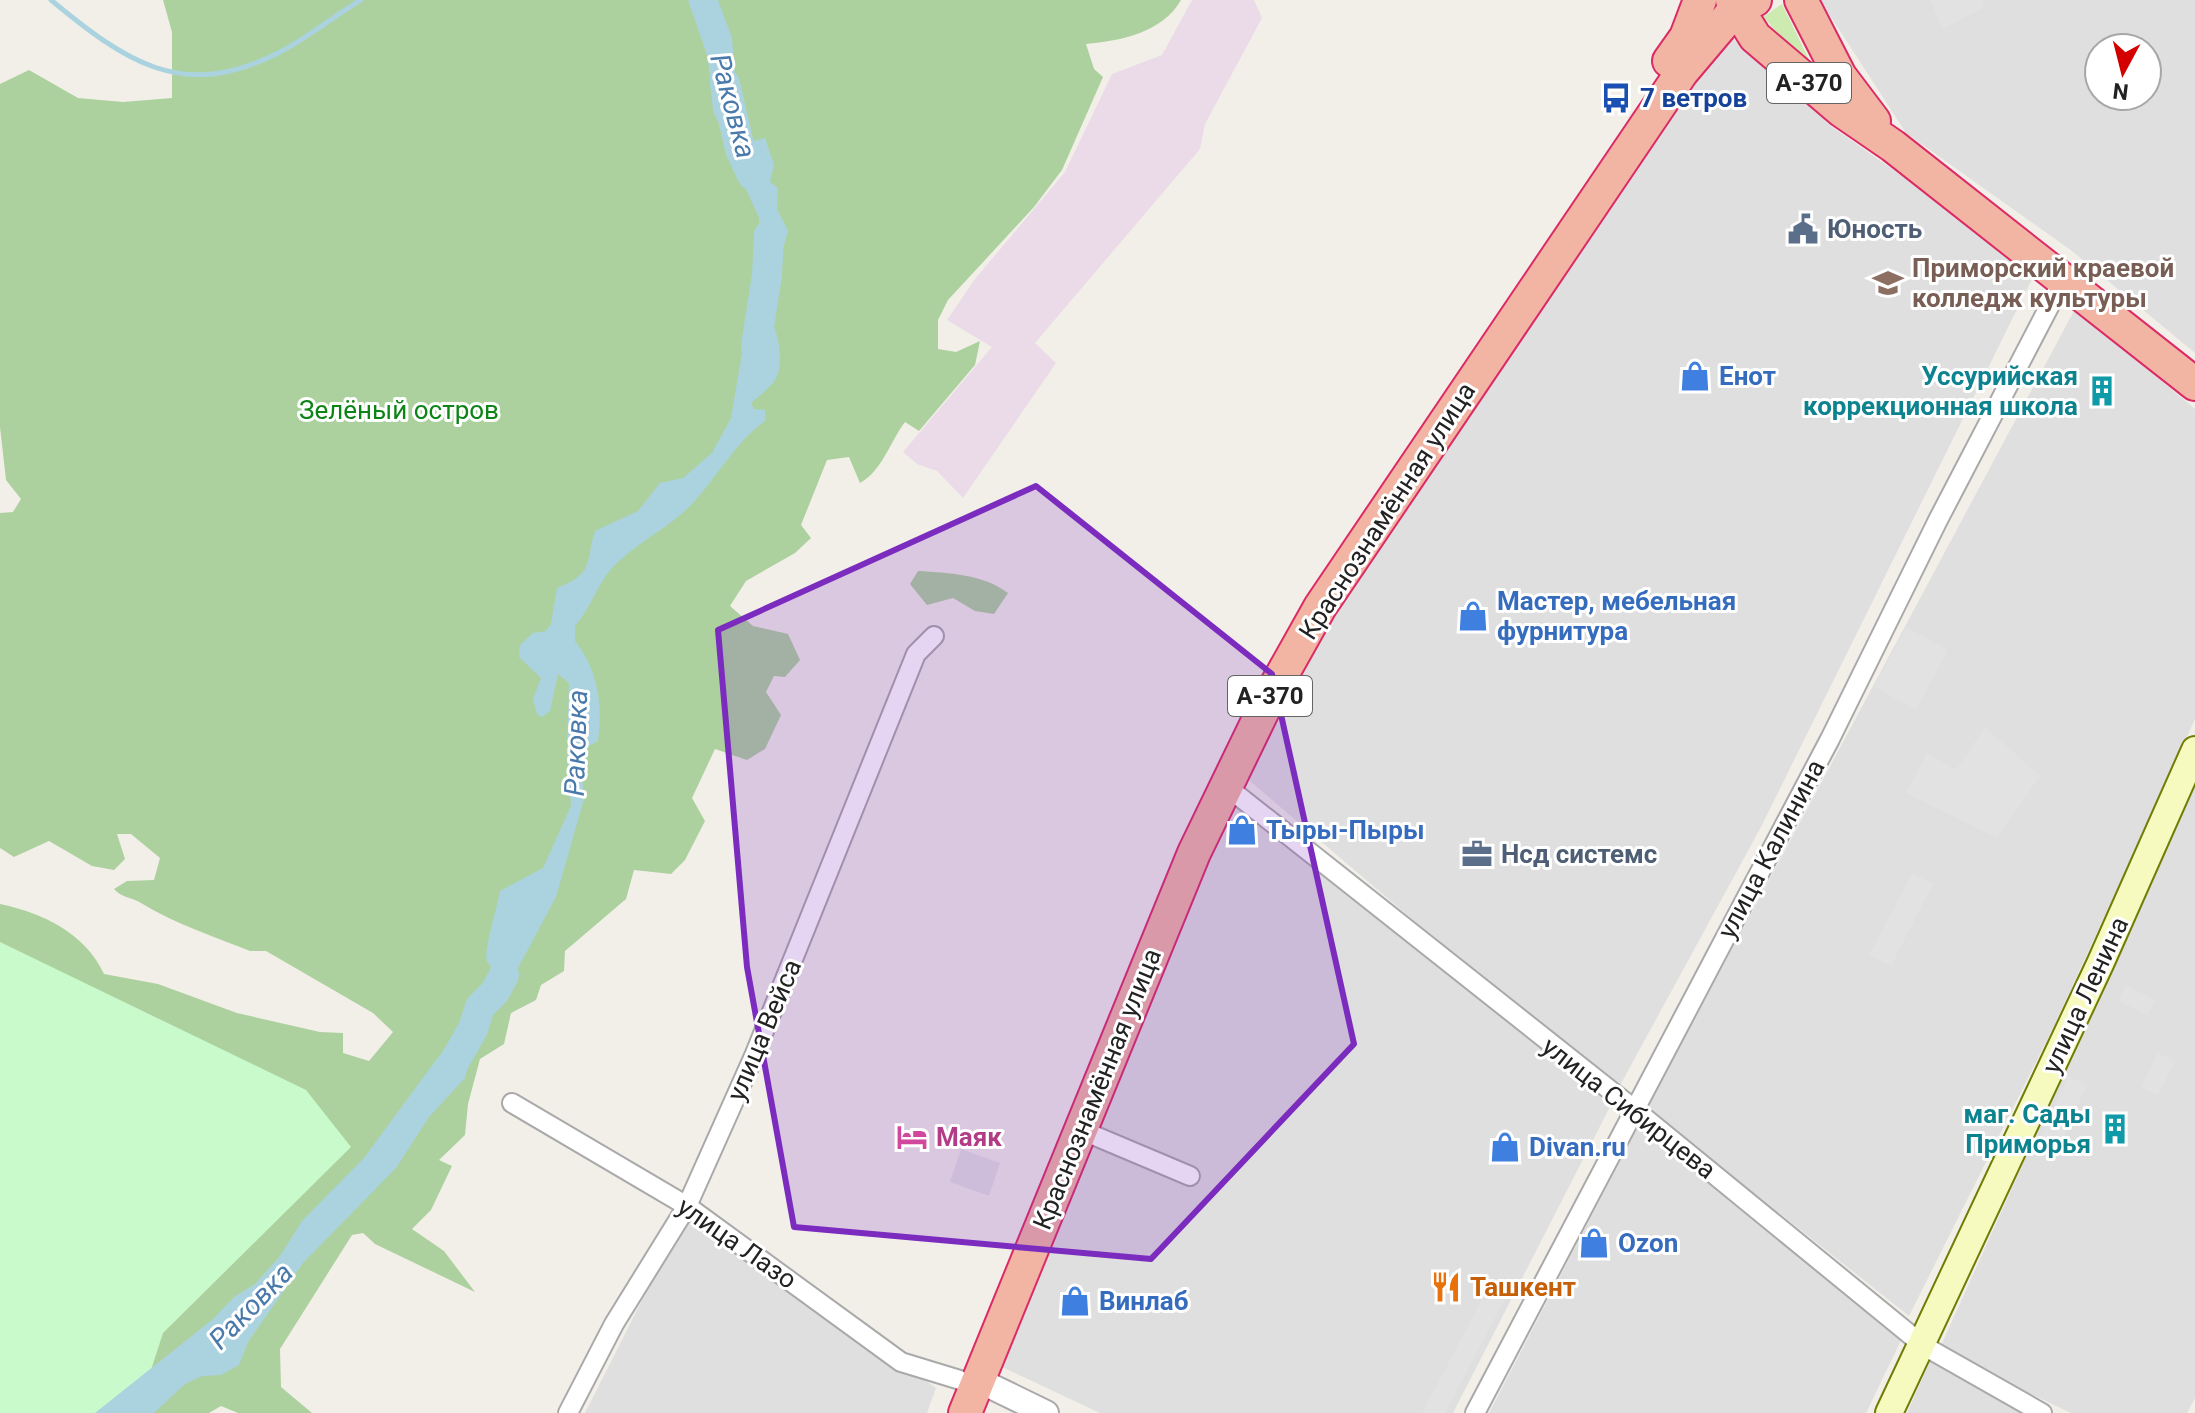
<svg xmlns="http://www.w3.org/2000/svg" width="2195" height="1413" font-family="Roboto,sans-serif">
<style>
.residential{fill:#e0dfdf;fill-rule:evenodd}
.industrial{fill:#ebdbe8}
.grass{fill:#cdebb0}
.forest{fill:#add19e}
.park{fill:#c8facc}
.parking{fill:#e2e2e2}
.water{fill:#aad3df}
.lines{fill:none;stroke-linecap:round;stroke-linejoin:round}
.stream{stroke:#aad3df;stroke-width:5}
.river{stroke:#aad3df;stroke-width:30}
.minor-casing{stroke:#a9a9a9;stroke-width:22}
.tertiary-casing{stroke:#a9a9a9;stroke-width:28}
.secondary-casing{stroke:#707d05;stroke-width:30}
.trunk-casing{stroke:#dc2a67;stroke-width:36}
.minor{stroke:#fff;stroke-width:18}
.tertiary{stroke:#fff;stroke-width:24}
.secondary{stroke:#f7fabf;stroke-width:26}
.trunk{stroke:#f2b4a3;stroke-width:32}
.marked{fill:#7b2cbf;fill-opacity:0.2;stroke:#7b2cbf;stroke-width:6;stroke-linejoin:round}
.labels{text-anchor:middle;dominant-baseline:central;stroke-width:6;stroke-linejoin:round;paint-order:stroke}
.shield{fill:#fff;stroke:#646464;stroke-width:2}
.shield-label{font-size:24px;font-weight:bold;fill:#222}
.transit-label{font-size:26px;font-weight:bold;fill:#164399;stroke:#fff;text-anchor:start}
.service-label{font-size:26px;font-weight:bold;fill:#4e5e75;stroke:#fff;text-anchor:start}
.education-label{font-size:26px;font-weight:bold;fill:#785e54;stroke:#fff;text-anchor:start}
.shop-label{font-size:26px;font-weight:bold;fill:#366cbe;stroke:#fff;text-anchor:start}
.culture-label{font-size:26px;font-weight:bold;fill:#0d838f;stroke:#fff;text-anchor:end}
.park-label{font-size:26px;fill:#0c8416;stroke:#fff}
.street-label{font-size:26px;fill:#222;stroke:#fff}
.hotel-label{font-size:26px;font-weight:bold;fill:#b23c85;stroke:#fff;text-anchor:start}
.food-label{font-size:26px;font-weight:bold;fill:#c56008;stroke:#fff;text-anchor:start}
.water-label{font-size:28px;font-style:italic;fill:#4a7aab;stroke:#fff}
</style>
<rect width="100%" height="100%" fill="#f2efe9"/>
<g class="residential">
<path d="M1820,0h375v353l-123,-102 -166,-118zM2099,48h48v48h-48z"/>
<polygon points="1730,36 1831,126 2036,271 1761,827 1618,1089 1572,1055 1251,782 1238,767 1396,504 1702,53"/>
<polygon points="2075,309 2195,409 2195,719 2055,1024 1909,1316 1647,1108"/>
<polygon points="2195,782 2195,1398 2187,1413 2071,1413 1939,1350"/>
<polygon points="1233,787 1615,1097 1453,1413 1100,1413 987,1360"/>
<polygon points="1642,1119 1905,1332 1866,1413 1489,1413"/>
<polygon points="688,1209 936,1388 927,1413 585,1413"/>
<polygon points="1932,1357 2032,1413 1907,1413"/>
</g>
<polygon class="industrial" points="1192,0 1254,0 1262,18 1205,124 1200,149 1035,343 1056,363 963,498 937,471 917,464 903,452 992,347 947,320 975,279 1065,172 1112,74 1162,55"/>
<polygon class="grass" points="1782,4 1817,76 1763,17"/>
<g class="forest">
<path d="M163,0h1018c-18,32 -60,41 -95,44l8,25 9,8 -41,93 -28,37 -86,93 -10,20v29l18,3 24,-11 -5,24 -56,66 -14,-9c-15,20 -23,49 -45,61l-11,-26 -22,3 -26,65 10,13 -16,15 -49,28 -16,25 23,20 35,8 12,26 -15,17 -11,-1 -8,16 15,23 -16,34 -18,11 -32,-11 -23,49 13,23 -20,39 -14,14 -37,-4 -8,29 -61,52 -1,20 -23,14 -5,15 -25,13 -7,31 -24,15 -12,45 -3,31 -26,25 13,6 -21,44 -19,19 32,22 31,41 -100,-48 -12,-11 -11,2 -72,114 1,38 31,26h-74l-17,-7 -12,7h-209v-509c43,9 85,29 104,70l54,10 79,29 83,19 23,1v20l26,8 24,-29 -20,-19 -107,-62h-16c-37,-15 -75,-27 -109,-48 -10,-6 -19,-5 -27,-14l13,-8 27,-1 6,-22 -29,-24h-14l8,25 -11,11 -22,-4 -43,-25 -35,16 -14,-9v-335l13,-1 8,-13 -15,-19 -6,-53v-343l29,-14 49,28 45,4 49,-4v-66z"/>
<path d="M918,571c31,2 65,3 90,22l-14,21 -19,-3 -22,-13 -26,7 -17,-21z"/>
</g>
<polygon class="park" points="0,942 306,1090 351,1147 163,1333 137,1413 0,1413"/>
<g class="parking">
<polygon points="1930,0 1982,0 1985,7 1943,29"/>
<polygon points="1906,627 1948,650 1916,710 1874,687"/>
<polygon points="1985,727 2040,776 1997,838 1906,793 1927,753 1956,770"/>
<polygon points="1912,873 1933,884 1891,966 1869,955"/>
<polygon points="2126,985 2155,1000 2147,1015 2118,1000"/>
<polygon points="2158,1053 2175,1061 2158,1095 2141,1087"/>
<polygon points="2068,1076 2087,1085 2056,1155 2037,1146"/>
<polygon points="961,1149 1000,1163 989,1196 950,1182"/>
<polygon points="1489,1286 1507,1295 1445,1413 1422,1413"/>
</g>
<g class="water">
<polygon points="688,0 718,0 732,38 735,76 743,106 734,124 718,122 713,111 708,58"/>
<polygon points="738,137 745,143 765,138 774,165 770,182 778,188 777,209 788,231 778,267 767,275 761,265 759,218 726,144"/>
<path d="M761,305c15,15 24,50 16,71 -4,10 -18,20 -26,27l3,6 11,1v11c-31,22 -50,60 -77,87 -23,22 -55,37 -77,61 -15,18 -21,40 -36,57v15c23,29 28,63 23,100l-18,10 4,48 -28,98 -47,88 -15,22 -11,6 -5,-14 14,-11 6,-11c-3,-6 -8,-10 -11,-16 -4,-9 11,-56 13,-70l43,-23 28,-62 -4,-56 2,-67 -11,-9 -8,37 -8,6 -5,-3 -4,-15 8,-21 -22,-21 1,-12 13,-12 13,-2 5,-7 6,-36c38,-15 28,-25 38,-57l43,-20 22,-28 23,-5 29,-25 19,-35 16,-94z"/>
<polygon points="473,1029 477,1035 465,1078 429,1117 396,1168 303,1263 248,1342 239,1365 221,1375 202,1376 185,1384 154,1413 95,1413 213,1319 234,1297 255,1284 280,1256 302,1221 364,1158 439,1056"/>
</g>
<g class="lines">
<path class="stream" d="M51,0c74,61 131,102 227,53 29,-14 55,-37 83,-53"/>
<g class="river">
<polyline points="725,84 740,149 752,175"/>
<polyline points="756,346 767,275 769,235"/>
<polyline points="453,1064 473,1029 480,1007 495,992 504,975"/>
</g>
<g class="minor-casing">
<g id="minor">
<polyline points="1226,786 1634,1109 1924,1346 2042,1413"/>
<polyline points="512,1103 687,1206 901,1362 960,1380"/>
<polyline points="1081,1130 1190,1176"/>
<polyline points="568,1413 614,1324 687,1206 754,1056 916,654 934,636"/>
<polyline points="1475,1413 1830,739 1938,520 2062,282"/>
</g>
</g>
<g class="tertiary-casing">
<polyline id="tertiary" points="978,1380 1046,1413"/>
</g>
<g class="secondary-casing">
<polyline id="secondary" points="1889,1413 2100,964 2195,750"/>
</g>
<g class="trunk-casing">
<g id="trunk">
<polyline points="1732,0 1755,37 1842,111 1893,146 2195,384"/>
<polyline points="1801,0 1840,76 1874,121"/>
<polyline points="1669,61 1686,37 1700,0"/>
<polyline points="965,1413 1194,853 1269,698 1320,607 1682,72 1737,7 1755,0"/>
</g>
</g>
<use href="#minor" class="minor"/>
<use href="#tertiary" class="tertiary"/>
<use href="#secondary" class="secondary"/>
<use href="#trunk" class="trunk"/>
</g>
<path class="marked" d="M1036,486l236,188 82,370 -203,215 -357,-32 -47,-260 -29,-337z"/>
<defs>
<g id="bus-bare" transform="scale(2.4)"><path d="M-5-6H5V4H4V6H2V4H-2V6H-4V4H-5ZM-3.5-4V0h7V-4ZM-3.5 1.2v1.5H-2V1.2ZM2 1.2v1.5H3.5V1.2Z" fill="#1a4fb4" stroke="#fff" stroke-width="2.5" paint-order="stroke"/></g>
<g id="civic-bare" transform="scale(2.4)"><path d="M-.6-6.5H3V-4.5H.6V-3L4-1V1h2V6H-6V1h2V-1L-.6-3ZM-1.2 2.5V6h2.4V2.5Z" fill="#5c6f8a" stroke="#fff" stroke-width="2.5" paint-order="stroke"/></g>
<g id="university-bare" transform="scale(2.4)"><path d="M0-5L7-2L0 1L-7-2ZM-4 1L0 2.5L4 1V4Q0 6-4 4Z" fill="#8d6e63" stroke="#fff" stroke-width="2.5" paint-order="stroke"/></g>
<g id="shop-bare" transform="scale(2.4)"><path d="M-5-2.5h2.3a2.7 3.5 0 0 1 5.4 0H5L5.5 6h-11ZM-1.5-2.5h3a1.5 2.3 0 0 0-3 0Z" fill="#3f7fe0" stroke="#fff" stroke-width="2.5" paint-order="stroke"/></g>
<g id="building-bare" transform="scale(2.4)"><path d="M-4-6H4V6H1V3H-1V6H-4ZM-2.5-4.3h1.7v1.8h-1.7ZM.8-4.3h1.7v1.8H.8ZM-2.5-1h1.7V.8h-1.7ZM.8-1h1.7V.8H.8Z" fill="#0f9aa8" stroke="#fff" stroke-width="2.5" paint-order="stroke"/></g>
<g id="office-bare" transform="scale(2.4)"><path d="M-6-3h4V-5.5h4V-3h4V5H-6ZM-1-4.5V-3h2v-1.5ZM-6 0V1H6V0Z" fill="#5c6f8a" stroke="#fff" stroke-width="2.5" paint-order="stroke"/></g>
<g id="hotel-bare" transform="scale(2.4)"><path d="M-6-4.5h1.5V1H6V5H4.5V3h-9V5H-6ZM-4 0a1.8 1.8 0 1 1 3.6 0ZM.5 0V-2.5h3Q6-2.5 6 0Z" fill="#d1479c" stroke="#fff" stroke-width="2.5" paint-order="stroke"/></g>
<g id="restaurant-bare" transform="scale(2.4)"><path d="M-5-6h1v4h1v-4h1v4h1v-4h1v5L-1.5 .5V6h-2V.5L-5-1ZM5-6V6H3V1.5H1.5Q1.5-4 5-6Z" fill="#e8710a" stroke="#fff" stroke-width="2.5" paint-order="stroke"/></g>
</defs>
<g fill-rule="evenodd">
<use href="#bus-bare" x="1616" y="98"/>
<use href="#civic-bare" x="1803" y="229"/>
<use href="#university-bare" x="1888" y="283"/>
<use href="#shop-bare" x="1695" y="376"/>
<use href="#building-bare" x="2102" y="391"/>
<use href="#shop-bare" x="1473" y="616"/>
<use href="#shop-bare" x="1242" y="830"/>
<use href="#office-bare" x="1477" y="854"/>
<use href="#building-bare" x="2115" y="1129"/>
<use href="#hotel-bare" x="912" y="1137"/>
<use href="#shop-bare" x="1505" y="1147"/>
<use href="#shop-bare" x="1594" y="1243"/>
<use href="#restaurant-bare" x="1446" y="1287"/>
<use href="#shop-bare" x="1075" y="1301"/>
</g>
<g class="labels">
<g class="shield">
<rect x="1767" y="63" width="84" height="40" rx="6"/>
<rect x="1228" y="676" width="84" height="40" rx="6"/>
</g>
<g class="shield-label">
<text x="1809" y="83">А-370</text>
<text x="1270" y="696">А-370</text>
</g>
<g class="transit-label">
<text x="1640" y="98">7 ветров</text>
</g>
<g class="service-label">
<text x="1827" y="229">Юность</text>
<text x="1501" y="854">Нсд системс</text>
</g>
<g class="education-label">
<text x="1912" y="268">Приморский краевой<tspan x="1912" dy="30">колледж культуры</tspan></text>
</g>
<g class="shop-label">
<text x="1719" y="376">Енот</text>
<text x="1497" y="601">Мастер, мебельная<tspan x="1497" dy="30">фурнитура</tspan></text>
<text x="1266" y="830">Тыры-Пыры</text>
<text x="1529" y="1147">Divan.ru</text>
<text x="1618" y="1243">Ozon</text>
<text x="1099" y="1301">Винлаб</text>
</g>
<g class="culture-label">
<text x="2078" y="376">Уссурийская<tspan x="2078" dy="30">коррекционная школа</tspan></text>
<text x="2091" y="1114">маг. Сады<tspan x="2091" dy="30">Приморья</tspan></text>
</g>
<g class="park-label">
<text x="399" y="410">Зелёный остров</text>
</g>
<g class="street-label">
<text transform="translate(1387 511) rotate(-57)">Краснознамённая улица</text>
<text transform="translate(1771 849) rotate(-62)">улица Калинина</text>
<text transform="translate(2085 995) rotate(-65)">улица Ленина</text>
<text transform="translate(764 1030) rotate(-67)">улица Вейса</text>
<text transform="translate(1097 1089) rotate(-68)">Краснознамённая улица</text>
<text transform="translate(1629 1108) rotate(38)">улица Сибирцева</text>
<text transform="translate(737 1243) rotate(35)">улица Лазо</text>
</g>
<g class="hotel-label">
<text x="936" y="1137">Маяк</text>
</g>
<g class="food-label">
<text x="1470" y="1287">Ташкент</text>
</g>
<g class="water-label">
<text transform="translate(733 106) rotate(75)">Раковка</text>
<text transform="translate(576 743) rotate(-88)">Раковка</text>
<text transform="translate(251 1306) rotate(-46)">Раковка</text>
</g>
</g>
<g transform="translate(2123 72) rotate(187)"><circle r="38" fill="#ffffff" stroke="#a7a7a7" stroke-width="2"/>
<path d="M0-6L14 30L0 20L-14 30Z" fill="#d40000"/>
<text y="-12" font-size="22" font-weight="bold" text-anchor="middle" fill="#222222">N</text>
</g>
</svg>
